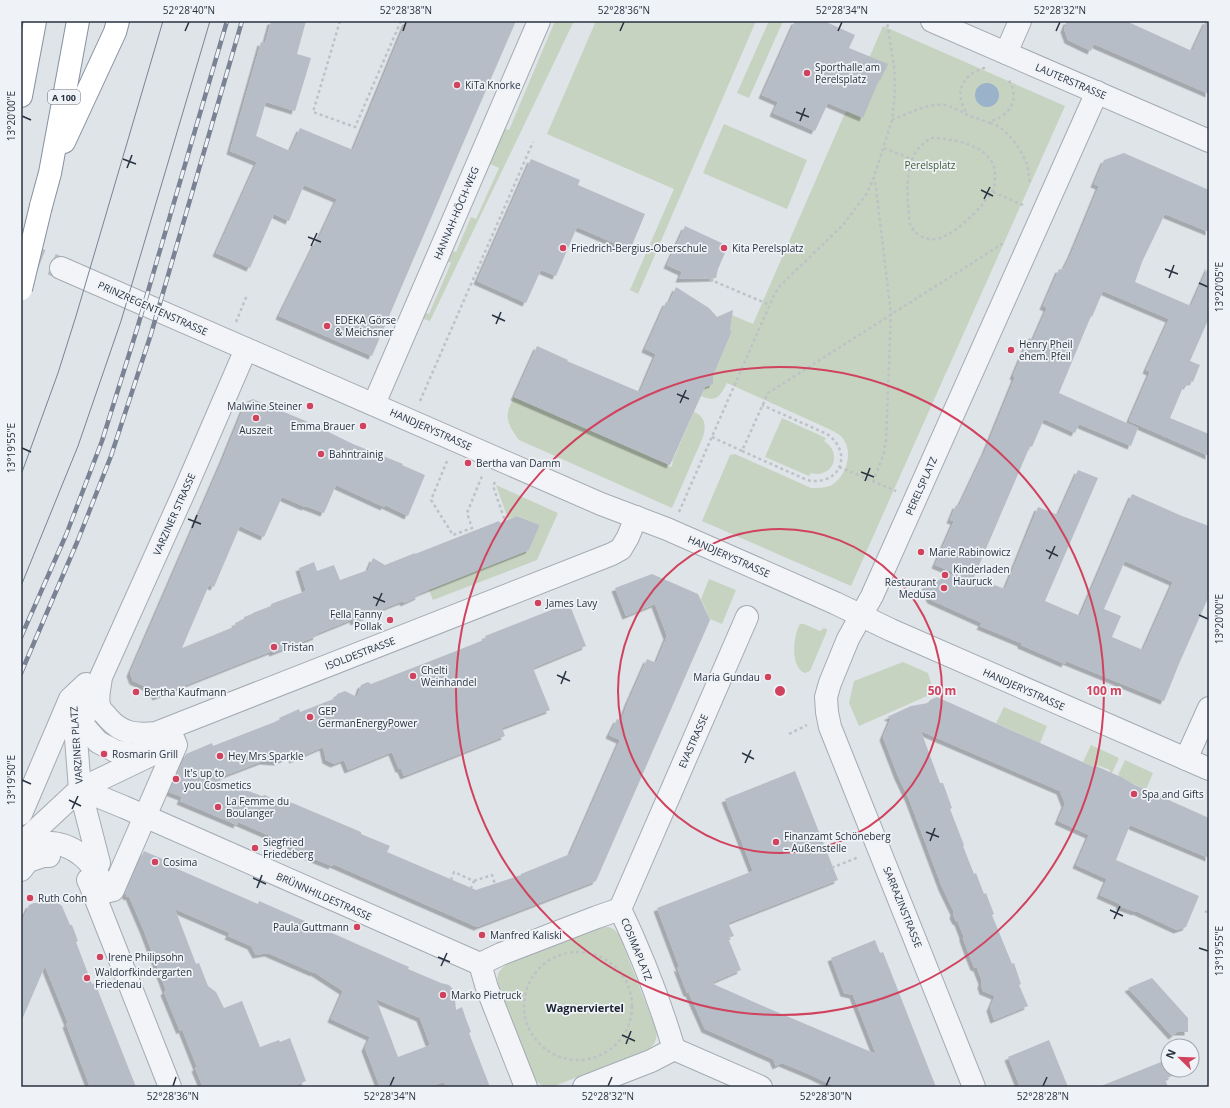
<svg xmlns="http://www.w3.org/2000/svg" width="1230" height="1108" font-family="'Open Sans',sans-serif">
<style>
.green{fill:#c6d3c0}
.water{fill:#9ab3ca}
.building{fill:#b7bdc6;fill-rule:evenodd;filter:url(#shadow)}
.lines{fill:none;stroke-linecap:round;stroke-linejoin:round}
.minor-tunnel{stroke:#bac0c7;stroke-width:22;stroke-dasharray:22 11;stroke-linecap:butt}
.minor-casing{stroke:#a4abb3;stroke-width:24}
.highway-casing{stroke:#8791a0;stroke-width:24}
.path{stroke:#bdc2c7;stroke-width:2.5;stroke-dasharray:3 3;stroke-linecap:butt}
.minor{stroke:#f2f4f7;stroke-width:22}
.highway{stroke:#fff;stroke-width:22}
.tram{stroke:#798393;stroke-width:1}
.rail-casing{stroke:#798393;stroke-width:4.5}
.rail{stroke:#eff2f6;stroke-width:3;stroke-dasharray:9;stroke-linecap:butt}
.highway-bridge-casing{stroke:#8791a0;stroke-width:24;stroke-linecap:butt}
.highway-bridge{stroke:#fff;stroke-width:22}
.ticks{fill:none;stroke:#283240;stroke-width:1.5}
.ring{fill:none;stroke:#d0425d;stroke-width:2}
.poi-dot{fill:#d0425d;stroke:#eff2f6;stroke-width:1.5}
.labels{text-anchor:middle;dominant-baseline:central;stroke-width:3.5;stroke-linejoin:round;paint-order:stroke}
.shield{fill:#eff2f6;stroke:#646c77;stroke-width:1}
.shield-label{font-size:9px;font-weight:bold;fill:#283240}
.poi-label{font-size:10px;fill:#283240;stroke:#eff2f6;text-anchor:start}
.street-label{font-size:10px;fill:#283240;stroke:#eff2f6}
.park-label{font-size:10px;fill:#3e5c35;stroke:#eff2f6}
.neighbourhood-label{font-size:11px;font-weight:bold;fill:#1a2331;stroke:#eff2f6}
.centre{fill:#d0425d;stroke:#eff2f6;stroke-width:2}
.ring-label{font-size:12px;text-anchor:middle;font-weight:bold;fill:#d0425d;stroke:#eff2f6;stroke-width:3.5;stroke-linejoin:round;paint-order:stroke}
.neatline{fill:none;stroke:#283240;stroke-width:1.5}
.ticks-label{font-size:10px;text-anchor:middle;fill:#283240}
</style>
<defs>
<filter id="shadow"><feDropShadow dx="-3.5" dy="3.5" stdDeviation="0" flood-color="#0004"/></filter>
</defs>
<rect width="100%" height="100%" fill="#dfe4e9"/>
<g class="green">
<polygon points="555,21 574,21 430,321 421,318 423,312 429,314 451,263 445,260 450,250 456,252 471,217 476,219 499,168 486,162 501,128 509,130"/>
<polygon points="596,21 756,21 638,294 630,290 674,189 547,134"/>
<polygon points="769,21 783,21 749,98 737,93"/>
<path d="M883,26l182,80 -214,480 -149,-65 28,-66 5,-1 76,34c7,0 15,0 21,-3 14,-9 21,-31 12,-45 -3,-5 -9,-8 -15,-11l-102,-46c-7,13 -10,20 -26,13l4,-9c6,-2 8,-5 8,-11l19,-45 -2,-1 2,-15 21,9z"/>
<polygon points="724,124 807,160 787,209 703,173"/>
<path d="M514,397l153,67 3,3 2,-1 1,-4h-1l22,-50c12,5 12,14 9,25l-31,71 -153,-68c-5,-7 -13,-17 -11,-27 0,-5 4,-11 6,-16z"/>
<path d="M782,418l44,20 -2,3c20,13 8,38 -13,32l-2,3 -44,-19z"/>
<polygon points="496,485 558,513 537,560 433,600 429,590 468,574 467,572 483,566 484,568 529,550 540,525 518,516 508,519"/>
<polygon points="709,579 736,590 722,624 705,617 708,615 701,599"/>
<path d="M800,624h4l16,7 4,-3 3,1v2l-17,40 -5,2c-15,-5 -12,-38 -5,-49z"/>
<polygon points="903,662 928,673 934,693 859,726 849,703 854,681"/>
<polygon points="1004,707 1047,726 1040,743 996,723"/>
<polygon points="1091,745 1119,758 1112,773 1110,772 1110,770 1097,765 1096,768 1083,762"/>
<polygon points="1125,760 1153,773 1146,789 1119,778 1120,776 1118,775"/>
<path d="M601,927c8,-2 14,2 18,8l37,94c2,9 -1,16 -9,21l-95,37c-8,0 -13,-2 -18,-9l-36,-95c-2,-8 1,-13 8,-18z"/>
</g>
<circle class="water" cx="987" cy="95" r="12"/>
<g class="building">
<polygon points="271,21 306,21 297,54 311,58 295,111 266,102 256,136 290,151 300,128 353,150 406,21 516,21 461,148 372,356 279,316 316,241 317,242 337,199 304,185 289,221 274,214 250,268 216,253 257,162 230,151 261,42 265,43"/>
<polygon points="795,21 824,21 855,35 849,48 888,64 880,81 879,80 863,118 828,103 815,131 773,113 778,102 762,95"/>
<polygon points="1067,21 1126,21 1192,51 1206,21 1209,21 1209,94 1094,44 1091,51 1068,40 1064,29"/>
<path d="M1124,153l85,37v42l-44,-18 -23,48 -7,20 56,24 18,-41v53l-19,43 10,4 -7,17 -3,-1 -3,5 -3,-1 -14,33 39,16v22l-80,-35 21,-49 -4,-2 23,-51 -66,-28 -11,26 -1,-1 -32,77 79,35 -7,18 -52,-22 -4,9 -31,-14 -12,28 -2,-1 -56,131 31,12 33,-82 20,8 20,-45 20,8 -53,123 35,15 52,-122 50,22 27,10v70l-30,68 -15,37 -98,-40 -1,3 -44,-19v-2l-41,-17 2,-3 -51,-23 -6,-11 1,-1 -1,-2 30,-13 -20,-8 19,-44 -4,-1 6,-15 3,1 26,-55 30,-74 -2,-1 16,-38 4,2 14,-32 -4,-2 16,-37 4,1 8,-16 28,-68 -5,-2 10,-24zM1125,561l48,21 -30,68 -31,-13 9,-21 -17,-7z"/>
<polygon points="531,159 580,180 578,185 645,214 630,250 577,227 556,276 541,270 526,303 477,281"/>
<polygon points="685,226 728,246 718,269 716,278 679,279 682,272 667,265"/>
<polygon points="676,287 709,308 717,317 733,310 730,330 732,331 713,376 713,384 705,387 670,465 514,397 537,346 568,360 567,361 640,392 656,354 645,349 666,302 669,303"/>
<polygon points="253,399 308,422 353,444 403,464 402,465 425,475 408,516 385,505 384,507 336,485 324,513 306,506 305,507 282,497 264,537 240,526 214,587 209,585 182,648 236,626 235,623 244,619 244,617 252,614 253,613 271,606 271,604 306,591 299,568 314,562 317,571 334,565 340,580 368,570 373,558 385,565 415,553 415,554 499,521 500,523 517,516 540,525 529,550 418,594 419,596 404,603 403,601 390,606 354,622 353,619 316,634 317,636 273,653 272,651 156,697 153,690 133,681 130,673 222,461 246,402"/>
<polygon points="652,574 698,594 710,620 596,881 477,927 333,864 332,866 302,854 292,849 293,846 261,832 238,822 237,825 180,801 182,797 169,792 186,754 212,743 213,746 280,720 279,718 299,709 300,712 336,698 337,694 345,691 357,697 361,685 368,682 371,684 451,653 486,639 485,636 569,603 586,646 533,668 550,710 502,728 505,736 404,776 401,769 399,769 392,752 348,770 344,760 334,764 326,760 323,747 293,760 291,756 277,762 263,761 216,779 262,796 265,795 281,803 283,800 295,804 361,832 361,834 390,846 387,852 476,890 521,875 521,874 570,854 620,740 609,735 617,719 621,721 628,702 647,659 656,663 667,636 655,604 626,616 615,588"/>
<polygon points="937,697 1096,768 1096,766 1121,777 1133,784 1209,818 1209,858 1130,825 1116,860 1199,896 1186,927 1177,930 1136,911 1136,912 1119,906 1120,904 1100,895 1107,879 1076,865 1089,835 1058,821 1065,804 1060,791 921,731 940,783 943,783 952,808 950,809 964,845 963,846 974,874 976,873 984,894 986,893 989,901 994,914 992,915 1012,964 1014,963 1021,984 1019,985 1028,1006 994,1020 990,1008 995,996 983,991 981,985 982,981 977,968 974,967 970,957 963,938 963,935 958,922 956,921 953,915 954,912 942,887 909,799 898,776 883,737 891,718 887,717 911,706 928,703 930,700"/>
<polygon points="795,771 838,880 728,923 734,936 728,938 741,970 711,983 763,1006 876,1054 853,995 844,993 831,958 875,940 880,953 883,952 936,1087 836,1087 811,1075 782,1063 776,1066 773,1059 705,1029 689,993 687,993 677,967 680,969 657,908 753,871 725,799"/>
<path d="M144,851l23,10 -1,3 92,40 1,-3 48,21 102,45 -1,2 33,14 8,2 5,5 2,20 6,-3 4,12 5,13 -2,1 21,54h-44l-2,-5 -15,5h-49l-15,-39 5,-11 -39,-18 12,-28 -29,-19v1l-46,-20 -12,2 -5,-9 -23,-10 2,-3 -55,-24 21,55 3,-1 9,23 8,6 8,16 18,-7 18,46 19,-7 1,2 10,-4 16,43 -14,6h-89l-8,-19 2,-1 -15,-38 -2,2 -16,-39 2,-2 -22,-59 -15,-35 -2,1 -2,-4zM376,999l44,19 10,27 -32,12z"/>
<polygon points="34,903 58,903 62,906 70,925 72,925 78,941 76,942 92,984 95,983 136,1087 90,1087 66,1024 68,1023 45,966 21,1022 21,924 29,905"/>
<polygon points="1152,978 1188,1018 1188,1032 1177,1032 1172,1036 1128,988"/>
<polygon points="1049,1040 1068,1087 1020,1087 1008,1057"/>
<polygon points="1166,1060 1168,1066 1168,1070 1170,1070 1172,1076 1165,1079 1168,1087 1101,1087 1101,1086"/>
</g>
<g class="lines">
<polyline class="minor-tunnel" points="21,252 61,268"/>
<g class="minor-casing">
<g id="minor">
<polyline points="932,21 1209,141"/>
<polyline points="1006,53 1020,21"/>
<polyline points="61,268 601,504 667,529 835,603 891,630 1209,769"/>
<path d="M246,349l-61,141 -84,187c-1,10 -5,22 -1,31 2,4 6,7 8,10 14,16 28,17 48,15l456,-179 9,-5 7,-12 8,-20"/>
<polyline points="374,404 539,21"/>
<polyline points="73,701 80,789 99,863"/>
<polyline points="77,709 83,725 98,742 115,751 133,755 149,753"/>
<polyline points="1186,759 1209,708"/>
<polyline points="80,789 124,807 480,964"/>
<polyline points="21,814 70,699 86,684 85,698 88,712"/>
<polyline points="23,842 80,789 155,753"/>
<path d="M21,852c28,-20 61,-5 77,23 3,5 5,12 7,17l8,-2 63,-145 -3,-7 -24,8"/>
<polyline points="21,870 28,861 43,856 49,856"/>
<polyline points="88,880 90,884 170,1087"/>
<polyline points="620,909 747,617"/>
<polyline points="674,1049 761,1087"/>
<path d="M526,1087l-39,-99 -7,-24 21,-10 96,-37 23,-8c21,44 40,93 54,140"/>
<polyline points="584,1087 651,1061 674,1049"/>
<polyline points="974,1087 830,727 827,712 826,697 830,683 848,639 872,596 1097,92"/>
</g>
</g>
<g class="highway-casing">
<g id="highway">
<polyline points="21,96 35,21"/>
<polyline points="64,142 115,32 118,21"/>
<polyline points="41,206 50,173 78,21"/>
</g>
</g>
<g class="path">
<polyline points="340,21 313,112 355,127 401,21"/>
<path d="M984,67v1c-22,7 -30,24 -18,44l-1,2 25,9 1,-2c14,-4 26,-16 22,-31 -1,-5 -4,-8 -5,-12"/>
<path d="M892,120c16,-6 35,-17 52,-15 7,1 15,6 21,8"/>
<path d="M990,123c3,1 7,2 9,4 12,7 24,26 28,38 2,7 1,13 4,19"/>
<path d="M931,138c23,0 64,8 64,37 0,5 0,11 -2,15 -2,5 -8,10 -11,15 -10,11 -23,24 -37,31 -12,7 -28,2 -34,-10 -2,-3 -2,-8 -2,-12 -2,-18 -3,-39 4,-57 4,-9 10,-14 18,-19z"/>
<polyline points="884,148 912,159"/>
<polyline points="993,192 1023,205"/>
<polyline points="704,277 770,305"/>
<polyline points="236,322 247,295"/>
<polyline points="420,401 533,142"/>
<polyline points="712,437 742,451 768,393 1005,242"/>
<path d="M742,451l65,29c33,7 47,-27 20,-46l-65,-29"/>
<polyline points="447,461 431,500 453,535 472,528 467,513 482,476"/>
<polyline points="839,467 896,491"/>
<polyline points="495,482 493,486 505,521"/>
<polyline points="873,482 883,456 886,441 891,314 876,188 874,178"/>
<polyline points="679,512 774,295 780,286 787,279 843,225 867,193 874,177 892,120 894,103 895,86 894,66 887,22"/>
<polyline points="789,734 807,725"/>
<polyline points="826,870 859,857"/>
<polyline points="451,880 454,872 474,881 471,888"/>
<polyline points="474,881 492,875 495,884"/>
<polyline points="1205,911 1209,913"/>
<circle cx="578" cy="1006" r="54"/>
</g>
<use href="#minor" class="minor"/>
<use href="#highway" class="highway"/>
<g class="tram">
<polyline points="21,475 58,373 76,316 163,21"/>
<polyline points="21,586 78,446 121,321 210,21"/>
</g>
<g class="rail-casing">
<g id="rail">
<polyline points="21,637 66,535 102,441 137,329 227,21"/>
<polyline points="21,673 78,540 111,456 151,334 242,21"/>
</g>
</g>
<use href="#rail" class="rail"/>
<g class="highway-bridge-casing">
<polyline id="highway-bridge" points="21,289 41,206"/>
</g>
<use href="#highway-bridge" class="highway-bridge"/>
</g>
<path class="ticks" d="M185,31l4,-9M403,31l3,-9M620,31l4,-9M838,31l4,-9M1056,31l4,-9M796,112l13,5M22,116l9,4M800,121l5,-13M123,159l13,5M127,168l5,-13M981,190l12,6M984,199l6,-12M308,237l13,5M311,246l6,-13M1165,269l13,5M1169,278l5,-13M1199,283l9,4M492,315l13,6M496,324l5,-12M677,394l12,5M680,403l6,-13M22,448l9,4M861,472l13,5M865,481l5,-13M188,519l13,5M192,528l5,-13M1046,550l12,6M1049,559l6,-13M373,597l12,5M376,606l6,-13M1199,615l9,4M557,675l13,6M561,684l5,-13M742,753l12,6M745,763l6,-13M22,780l9,4M69,800l12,6M72,809l6,-13M926,832l13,5M930,841l5,-13M253,878l13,6M257,888l5,-13M1110,910l13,6M1114,919l6,-13M1199,948l9,3M438,957l12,5M441,966l6,-13M622,1035l13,6M626,1044l5,-13M173,1086l3,-9M390,1086l4,-9M608,1086l4,-9M826,1086l4,-9M1043,1086l4,-9"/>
<g class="ring">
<circle cx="780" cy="691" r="162"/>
<circle cx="780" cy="691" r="324"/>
</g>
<g class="poi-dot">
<circle cx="807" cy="73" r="4"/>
<circle cx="457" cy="85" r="4"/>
<circle cx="563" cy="248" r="4"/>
<circle cx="724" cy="248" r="4"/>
<circle cx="327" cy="326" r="4"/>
<circle cx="1011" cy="350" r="4"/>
<circle cx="310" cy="406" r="4"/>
<circle cx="256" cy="418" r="4"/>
<circle cx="363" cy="426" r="4"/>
<circle cx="321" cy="454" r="4"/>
<circle cx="468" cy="463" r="4"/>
<circle cx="921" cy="552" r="4"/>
<circle cx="945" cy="575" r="4"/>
<circle cx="944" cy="588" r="4"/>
<circle cx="538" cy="603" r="4"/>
<circle cx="390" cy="620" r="4"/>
<circle cx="274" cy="647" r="4"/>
<circle cx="413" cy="676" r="4"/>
<circle cx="768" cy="677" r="4"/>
<circle cx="136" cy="692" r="4"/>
<circle cx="310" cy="717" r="4"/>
<circle cx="104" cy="754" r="4"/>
<circle cx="220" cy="756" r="4"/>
<circle cx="176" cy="779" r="4"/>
<circle cx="1134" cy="794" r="4"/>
<circle cx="218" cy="807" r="4"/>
<circle cx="776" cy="842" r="4"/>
<circle cx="255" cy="848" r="4"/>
<circle cx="155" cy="862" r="4"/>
<circle cx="30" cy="898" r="4"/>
<circle cx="357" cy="927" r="4"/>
<circle cx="482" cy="935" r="4"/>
<circle cx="100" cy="957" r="4"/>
<circle cx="87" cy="978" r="4"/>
<circle cx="443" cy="995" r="4"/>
</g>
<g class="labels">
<rect class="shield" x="48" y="90" width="32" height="14" rx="3"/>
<g class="shield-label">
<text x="64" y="97">A 100</text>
</g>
<g class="poi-label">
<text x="815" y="67">Sporthalle am<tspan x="815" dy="12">Perelsplatz</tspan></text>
<text x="465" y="85">KiTa Knorke</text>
<text x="571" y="248">Friedrich-Bergius-Oberschule</text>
<text x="732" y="248">Kita Perelsplatz</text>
<text x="335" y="320">EDEKA Görse<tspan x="335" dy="12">&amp; Meichsner</tspan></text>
<text x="1019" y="344">Henry Pheil<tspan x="1019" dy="12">ehem. Pfeil</tspan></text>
<text x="302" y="406" text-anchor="end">Malwine Steiner</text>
<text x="355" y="426" text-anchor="end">Emma Brauer</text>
<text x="256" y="430" text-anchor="middle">Auszeit</text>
<text x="329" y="454">Bahntrainig</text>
<text x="476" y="463">Bertha van Damm</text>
<text x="929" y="552">Marie Rabinowicz</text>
<text x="953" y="569">Kinderladen<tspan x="953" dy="12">Hauruck</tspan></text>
<text x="936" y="582" text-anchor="end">Restaurant<tspan x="936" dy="12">Medusa</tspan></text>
<text x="546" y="603">James Lavy</text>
<text x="382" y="614" text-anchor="end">Fella Fanny<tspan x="382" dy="12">Pollak</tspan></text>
<text x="282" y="647">Tristan</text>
<text x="421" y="670">Chelti<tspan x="421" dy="12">Weinhandel</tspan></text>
<text x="760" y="677" text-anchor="end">Maria Gundau</text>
<text x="144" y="692">Bertha Kaufmann</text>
<text x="318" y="711">GEP<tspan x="318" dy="12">GermanEnergyPower</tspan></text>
<text x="112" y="754">Rosmarin Grill</text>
<text x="228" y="756">Hey Mrs Sparkle</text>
<text x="184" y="773">It's up to<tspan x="184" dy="12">you Cosmetics</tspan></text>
<text x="1142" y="794">Spa and Gifts</text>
<text x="226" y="801">La Femme du<tspan x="226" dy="12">Boulanger</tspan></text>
<text x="784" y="836">Finanzamt Schöneberg<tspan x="784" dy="12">– Außenstelle</tspan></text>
<text x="263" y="842">Siegfried<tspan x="263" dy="12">Friedeberg</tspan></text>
<text x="163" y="862">Cosima</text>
<text x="38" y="898">Ruth Cohn</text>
<text x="349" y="927" text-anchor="end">Paula Guttmann</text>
<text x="490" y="935">Manfred Kaliski</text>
<text x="108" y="957">Irene Philipsohn</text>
<text x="95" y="972">Waldorfkindergarten<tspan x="95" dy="12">Friedenau</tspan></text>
<text x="451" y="995">Marko Pietruck</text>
</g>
<g class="street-label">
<text transform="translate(1071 81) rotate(23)">LAUTERSTRASSE</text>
<text transform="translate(456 213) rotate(-67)">HANNAH-HÖCH-WEG</text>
<text transform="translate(153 308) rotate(24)">PRINZREGENTENSTRASSE</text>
<text transform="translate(431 429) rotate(24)">HANDJERYSTRASSE</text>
<text transform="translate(921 486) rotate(-66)">PERELSPLATZ</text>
<text transform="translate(174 514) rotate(-66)">VARZINER STRASSE</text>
<text transform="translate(729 556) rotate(24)">HANDJERYSTRASSE</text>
<text transform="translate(360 653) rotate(-21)">ISOLDESTRASSE</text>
<text transform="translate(1024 689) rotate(24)">HANDJERYSTRASSE</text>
<text transform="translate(693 741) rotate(-66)">EVASTRASSE</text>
<text transform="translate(76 745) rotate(-94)">VARZINER PLATZ</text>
<text transform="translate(324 896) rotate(24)">BRÜNNHILDESTRASSE</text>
<text transform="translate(903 907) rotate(68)">SARRAZINSTRASSE</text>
<text transform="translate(637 949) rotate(68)">COSIMAPLATZ</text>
</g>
<g class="park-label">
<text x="930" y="165">Perelsplatz</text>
</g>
<g class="neighbourhood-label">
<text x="585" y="1007">Wagnerviertel</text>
</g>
</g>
<circle cx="780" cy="691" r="6" class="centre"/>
<g class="ring-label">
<text x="942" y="695">50 m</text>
<text x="1104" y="695">100 m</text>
</g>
<rect width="1230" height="1108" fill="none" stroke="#eff2f6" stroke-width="44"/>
<g transform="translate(1180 1058) rotate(293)"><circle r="19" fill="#eff2f6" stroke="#9fa5ad"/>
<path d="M0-3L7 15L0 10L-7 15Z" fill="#d0425d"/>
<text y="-6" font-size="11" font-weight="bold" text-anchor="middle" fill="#283240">N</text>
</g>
<rect x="22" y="22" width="1186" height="1064" class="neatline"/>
<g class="ticks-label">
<text x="189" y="14">52°28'40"N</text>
<text x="406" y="14">52°28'38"N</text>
<text x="624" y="14">52°28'36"N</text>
<text x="842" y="14">52°28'34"N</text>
<text x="1060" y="14">52°28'32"N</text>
<text transform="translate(11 116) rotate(-90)" y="4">13°20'00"E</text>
<text transform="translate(1219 287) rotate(-90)" y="4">13°20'05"E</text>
<text transform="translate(11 448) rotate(-90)" y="4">13°19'55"E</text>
<text transform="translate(1219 619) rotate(-90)" y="4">13°20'00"E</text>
<text transform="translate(11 780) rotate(-90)" y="4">13°19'50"E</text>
<text transform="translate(1219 951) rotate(-90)" y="4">13°19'55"E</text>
<text x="173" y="1100">52°28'36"N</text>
<text x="390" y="1100">52°28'34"N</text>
<text x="608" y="1100">52°28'32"N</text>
<text x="826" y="1100">52°28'30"N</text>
<text x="1043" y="1100">52°28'28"N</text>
</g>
</svg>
